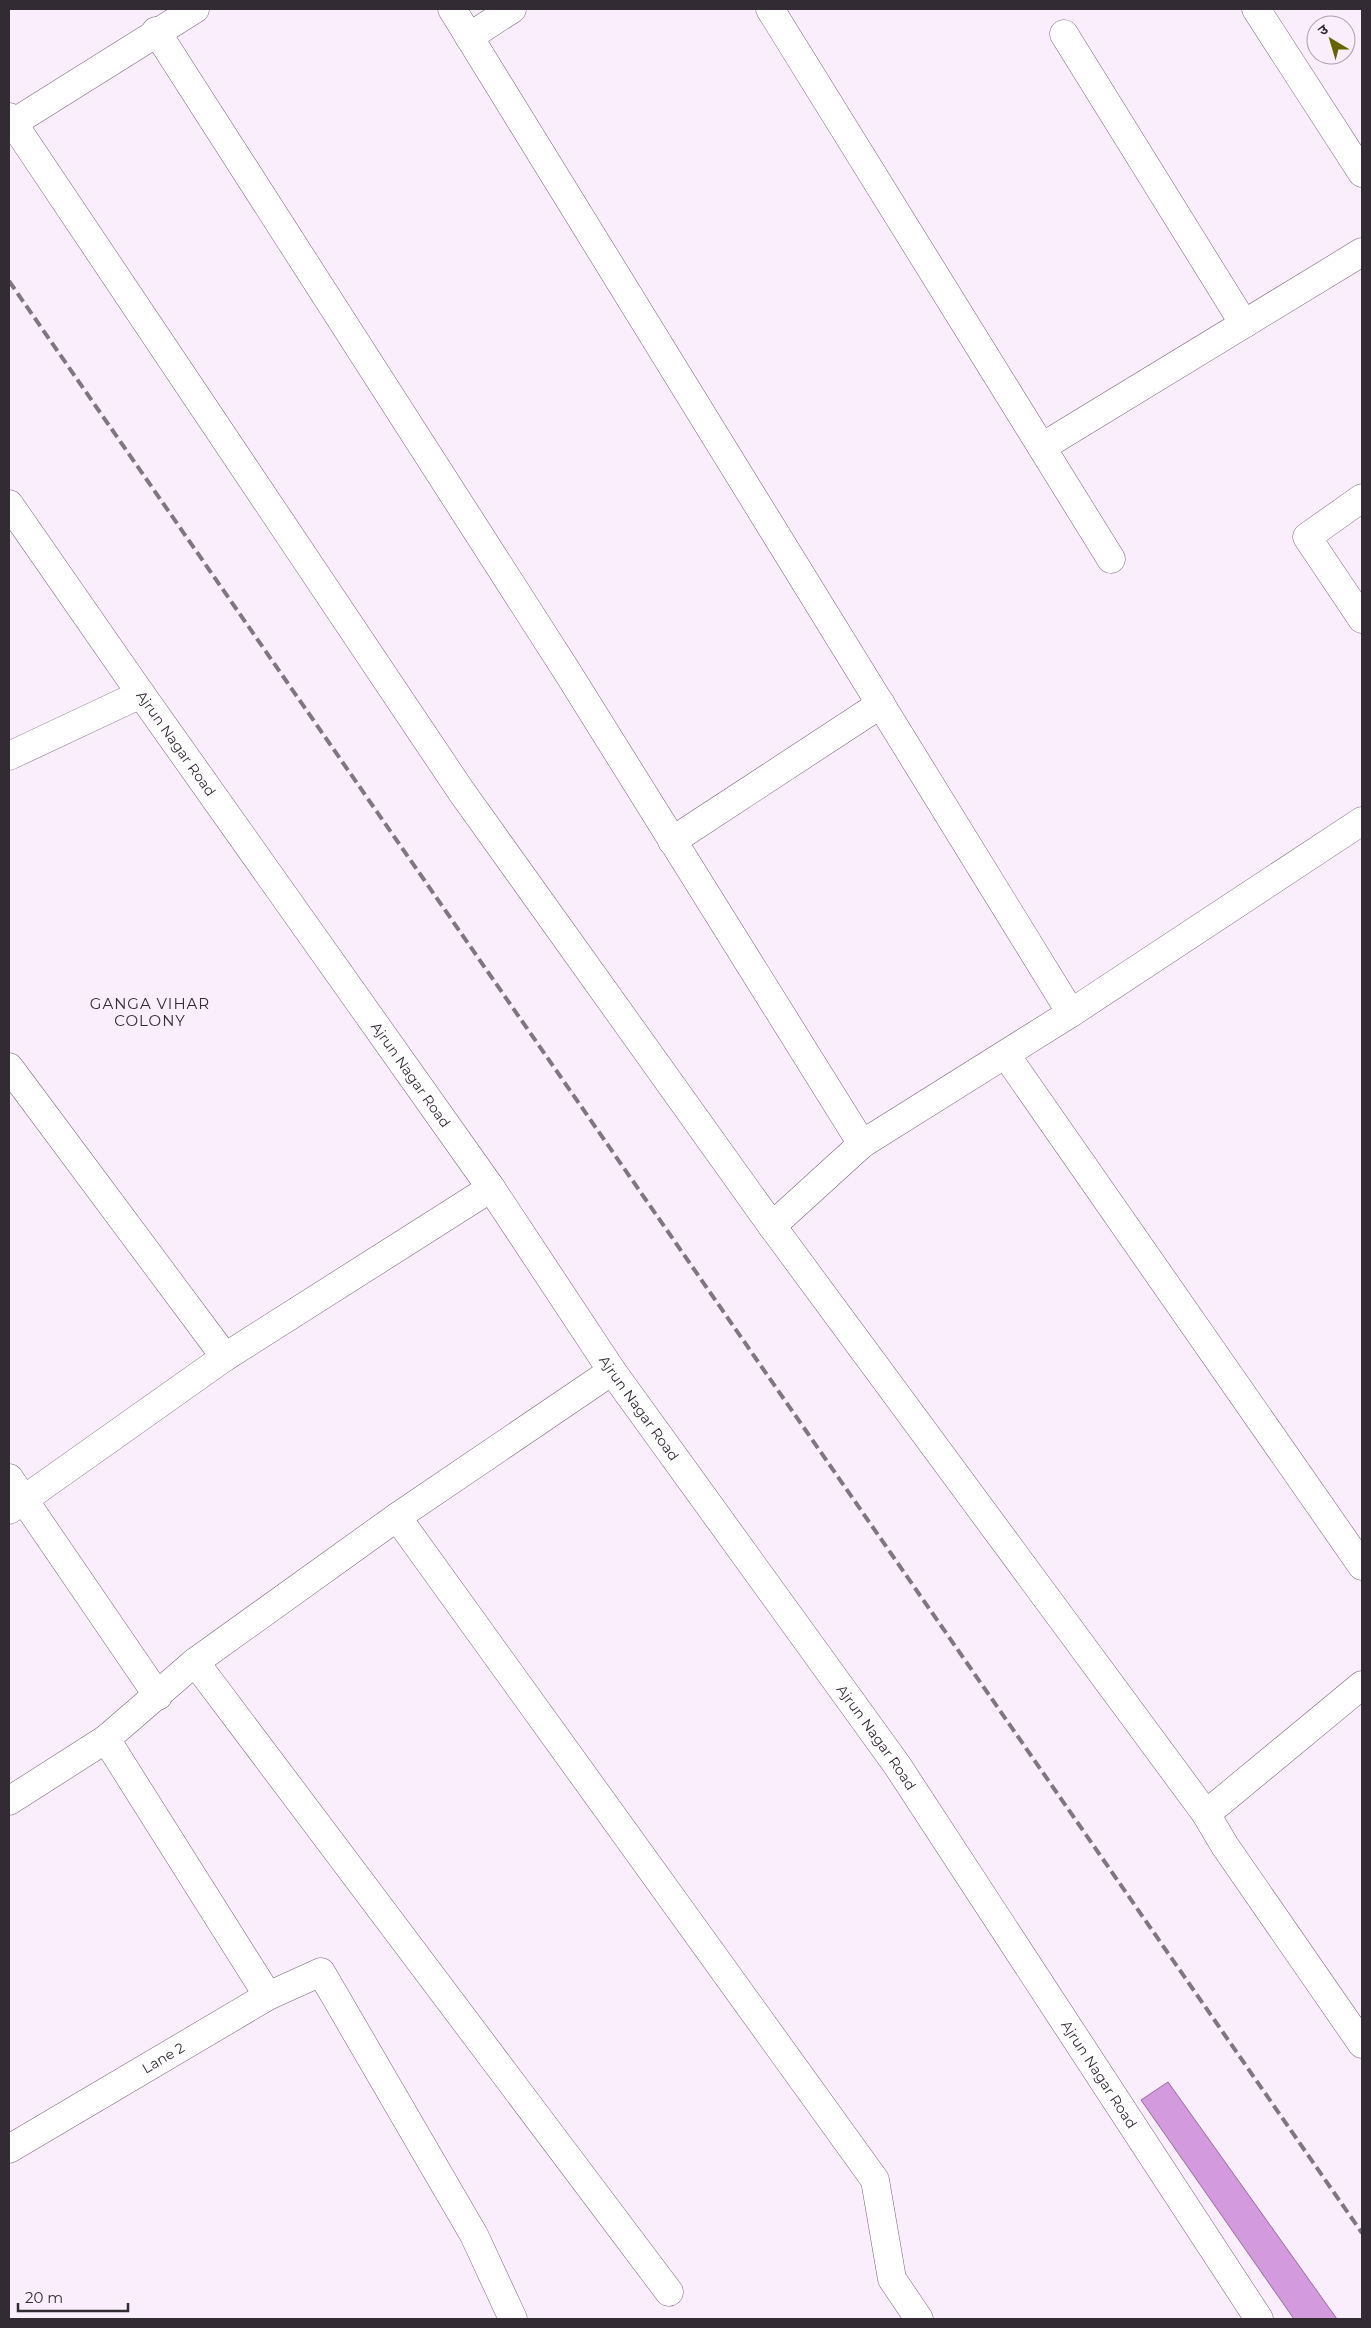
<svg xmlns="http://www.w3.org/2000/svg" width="1371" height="2328" font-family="Montserrat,'Noto Sans Devanagari',sans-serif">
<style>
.building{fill:#d39bde;stroke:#946c9b}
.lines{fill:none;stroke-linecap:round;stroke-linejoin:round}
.street-casing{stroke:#76657a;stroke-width:29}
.secondary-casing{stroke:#76657a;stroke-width:29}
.street{stroke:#fff;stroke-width:28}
.secondary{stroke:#fff;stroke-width:28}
.rail{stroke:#7f7681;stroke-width:4;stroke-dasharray:10 5;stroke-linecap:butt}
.labels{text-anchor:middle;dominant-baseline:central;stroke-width:4.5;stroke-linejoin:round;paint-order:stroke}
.street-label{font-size:14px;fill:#332b34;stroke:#faeefc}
.neighbourhood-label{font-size:15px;letter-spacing:1px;fill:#332b34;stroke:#faeefc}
</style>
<rect width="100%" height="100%" fill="#faeefc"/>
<polygon class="building" points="1168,2082 1337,2319 1294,2319 1141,2100"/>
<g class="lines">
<g class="street-casing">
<g id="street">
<polyline points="452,9 1071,1013"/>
<polyline points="770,9 1111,559"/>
<polyline points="1256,9 1362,173"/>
<polyline points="156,31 568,673 862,1144"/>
<polyline points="1064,34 1244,324"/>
<polyline points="469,37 512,9"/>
<polyline points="9,117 461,791 772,1226 1206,1814 1225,1846 1362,2044"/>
<polyline points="13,123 195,9"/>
<polyline points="1042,447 1362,252"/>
<polyline points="1362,498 1307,537 1362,619"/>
<polyline points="9,756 141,694"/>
<polyline points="672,841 881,704"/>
<polyline points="1006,1055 1362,1566"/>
<polyline points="9,1067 225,1357"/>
<polyline points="772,1226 862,1144 1071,1013 1362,821"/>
<polyline points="9,1478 158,1696"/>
<polyline points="9,1510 225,1357 491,1188"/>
<polyline points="397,1517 875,2180 892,2279 919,2319"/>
<polyline points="195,1662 669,2292"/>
<polyline points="106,1739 268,1996"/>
<polyline points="9,1801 106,1739 195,1662 397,1517 612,1371"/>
<polyline points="1206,1814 1362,1685"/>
<path id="s1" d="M9,2149l259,-153 53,-24 153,263 39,84"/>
</g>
</g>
<g class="secondary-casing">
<g id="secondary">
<path id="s2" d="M9,504l132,190 350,494 121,183 285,394 362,554"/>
</g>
</g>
<use href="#street" class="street"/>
<use href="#secondary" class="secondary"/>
<polyline class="rail" points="9,281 1362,2233"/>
</g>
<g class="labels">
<g class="street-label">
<text stroke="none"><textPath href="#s2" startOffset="292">Ajrun Nagar Road</textPath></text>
<text stroke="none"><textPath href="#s2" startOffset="698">Ajrun Nagar Road</textPath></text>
<text stroke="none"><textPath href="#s2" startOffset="1102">Ajrun Nagar Road</textPath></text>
<text stroke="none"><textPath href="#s2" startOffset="1508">Ajrun Nagar Road</textPath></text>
<text stroke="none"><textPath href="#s1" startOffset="179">Lane 2</textPath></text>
<text stroke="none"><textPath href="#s2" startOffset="1912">Ajrun Nagar Road</textPath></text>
</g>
<g class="neighbourhood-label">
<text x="150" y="1003">GANGA VIHAR<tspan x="150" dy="17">COLONY</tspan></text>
</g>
</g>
<rect width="1371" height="2328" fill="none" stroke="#332b34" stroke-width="20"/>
<g transform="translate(1331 40) rotate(322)"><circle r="24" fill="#faeefc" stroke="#aaa0ac"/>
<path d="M0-4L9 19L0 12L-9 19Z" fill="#646500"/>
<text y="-8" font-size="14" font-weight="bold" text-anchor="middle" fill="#332b34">उ</text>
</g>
<path d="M18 2303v8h110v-8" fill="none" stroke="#332b34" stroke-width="2.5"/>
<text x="25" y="2303" font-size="15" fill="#332b34" stroke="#faeefc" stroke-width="4" paint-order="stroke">20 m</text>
</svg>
